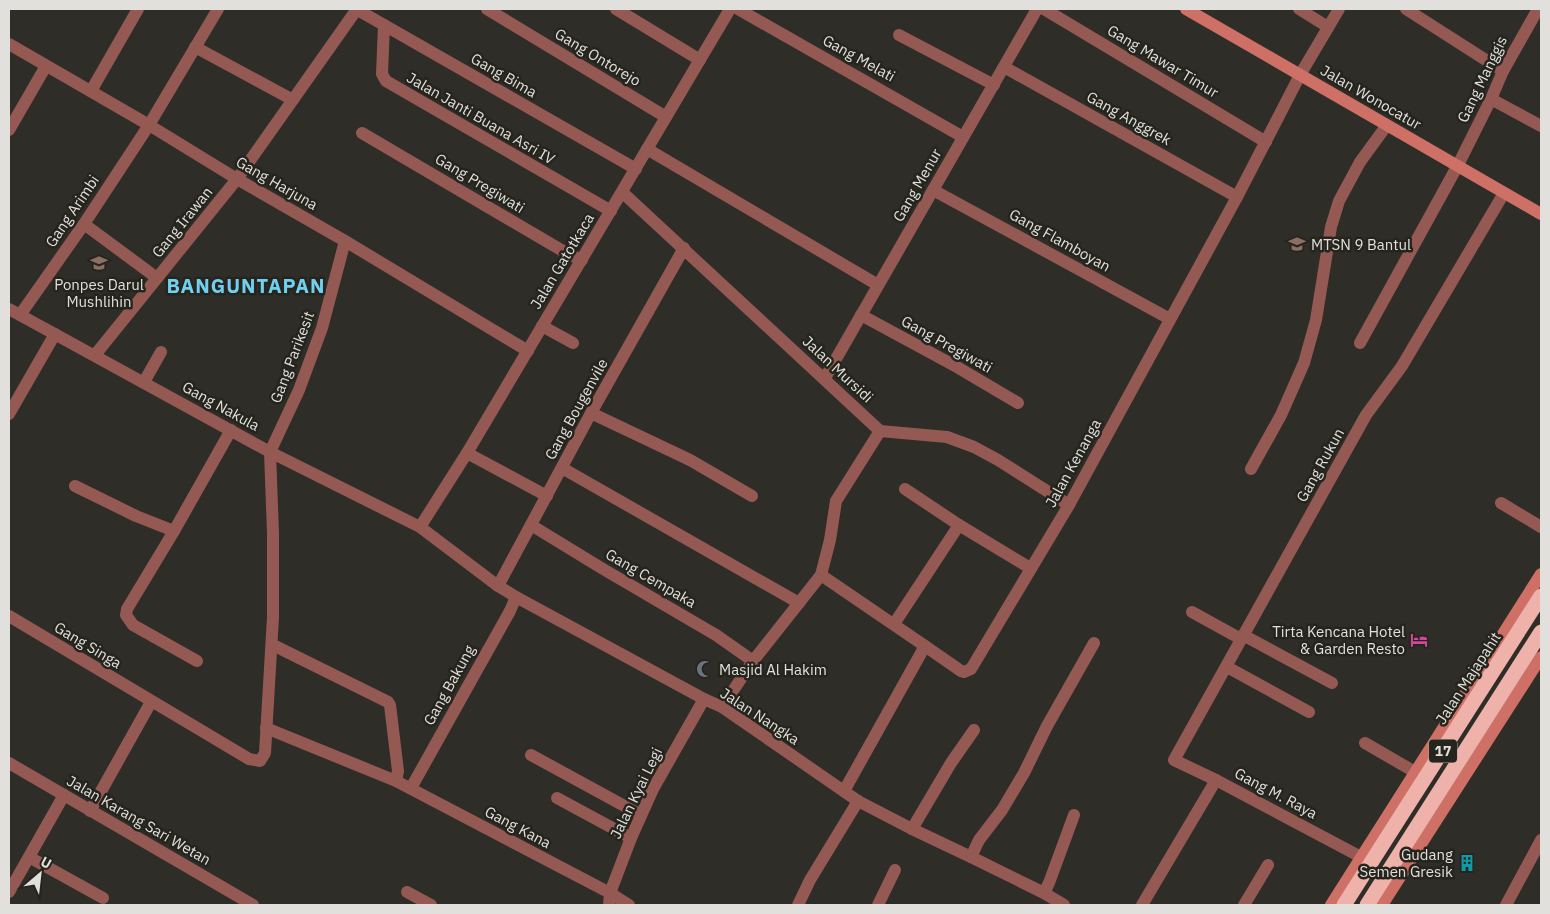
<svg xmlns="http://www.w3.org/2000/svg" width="1550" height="914" font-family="'IBM Plex Sans',sans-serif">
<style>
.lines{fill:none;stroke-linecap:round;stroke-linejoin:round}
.street{stroke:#955953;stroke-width:12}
.secondary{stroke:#cf7067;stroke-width:12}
.highway{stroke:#eeb2aa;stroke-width:15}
.labels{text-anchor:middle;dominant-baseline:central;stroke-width:5;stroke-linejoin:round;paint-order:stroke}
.shield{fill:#25241d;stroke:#a9a8a3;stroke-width:1}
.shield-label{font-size:14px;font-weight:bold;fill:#e1e0dc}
.street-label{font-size:15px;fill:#e1e0dc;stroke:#25241d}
.poi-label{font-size:15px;fill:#e1e0dc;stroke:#25241d;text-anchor:start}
.district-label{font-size:20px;font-weight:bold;letter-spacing:1px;fill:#71d0ef;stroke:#25241d}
</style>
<rect width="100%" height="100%" fill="#2f2d27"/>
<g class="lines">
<g class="street">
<polyline points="356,9 636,169"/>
<polyline points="487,9 666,117"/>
<polyline points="616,9 700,60"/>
<polyline points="738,9 963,137"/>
<polyline points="1044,9 1266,142"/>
<polyline points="1299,9 1328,27"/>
<polyline points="1406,9 1503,71"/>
<polyline points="384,25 382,74 386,81 611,211"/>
<polyline points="899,35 994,85"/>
<polyline points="9,44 149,125 237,179 345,241 528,351"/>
<polyline points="195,47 293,100"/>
<polyline points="1004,67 1237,197"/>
<polyline points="91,91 138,9"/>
<polyline points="1491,99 1541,126"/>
<polyline points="9,130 46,66"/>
<polyline points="362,133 568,254 582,260"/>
<polyline points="647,149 878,285"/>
<polyline points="933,190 1170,319"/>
<polyline points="622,192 880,431 947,437 974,447 998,460 1069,505"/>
<polyline points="84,224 157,278"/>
<polyline points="9,309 270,452 420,527 498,586 516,597 704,699 722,707 858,801 912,829 971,857 1044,893 1064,905"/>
<polyline points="20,315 84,224 149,125 218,9"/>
<polyline points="861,315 957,367 1018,403"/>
<polyline points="542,326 573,343"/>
<polyline points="1360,343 1458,165 1491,99 1503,71 1538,9"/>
<polyline points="95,355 237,179 357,9"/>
<polyline points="825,378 1037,9"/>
<polyline points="144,382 161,352"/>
<polyline points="591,413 690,460 752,496"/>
<polyline points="9,414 55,334"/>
<polyline points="467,453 547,496"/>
<polyline points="562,468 799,603"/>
<polyline points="1251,469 1281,415 1304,363 1316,320 1331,227 1339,201 1360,162 1387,125"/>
<polyline points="75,486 136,516 174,531"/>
<polyline points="905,489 959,525 1030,568"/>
<polyline points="1501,503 1541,527"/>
<polyline points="531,525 603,569 716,635 753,661"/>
<polyline points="420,527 467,453 730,9"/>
<polyline points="821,575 925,646"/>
<polyline points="498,586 591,413 684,248"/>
<polyline points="1192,612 1241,639"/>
<polyline points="9,616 249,759 260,761 265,753 273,617 273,533 270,452 299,390 322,328 345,241"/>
<polyline points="894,624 959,525"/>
<polyline points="1243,635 1332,683"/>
<polyline points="273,645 388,702 390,705 398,771 396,781"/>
<polyline points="197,661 133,625 126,615 127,609 174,531 231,430"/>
<polyline points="1227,667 1309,712"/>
<polyline points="722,707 753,661 821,575 830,540 836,501 880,431"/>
<polyline points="266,728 396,781 610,893 629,905"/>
<polyline points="1365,743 1415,772"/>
<polyline points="531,755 641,815"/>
<polyline points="9,763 253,905"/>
<polyline points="411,788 510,611 516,597"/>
<polyline points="844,791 925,646 961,671 964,672 971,669 1069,505 1237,197 1300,75 1339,9"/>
<polyline points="557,798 631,838"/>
<polyline points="90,811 151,702"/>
<polyline points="912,829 951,763 974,730"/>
<polyline points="29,857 103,898"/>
<polyline points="971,857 979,840 1002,810 1024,773 1047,726 1094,643"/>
<polyline points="1361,857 1216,780 1174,760 1366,415 1402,366 1504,193"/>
<polyline points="9,892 64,795"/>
<polyline points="407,892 431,905"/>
<polyline points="1044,893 1049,883 1074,815"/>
<polyline points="609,905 610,893 631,838 653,789 704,699"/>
<polyline points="798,905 810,880 858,801"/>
<polyline points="878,905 895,870"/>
<polyline points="1142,905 1216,780"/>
<polyline points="1244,905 1268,865"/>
<polyline points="1506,905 1541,840"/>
</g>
<g class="secondary">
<polyline points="1186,9 1541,214"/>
<polyline points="1331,905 1541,574"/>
<polyline points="1382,905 1541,657"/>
</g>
<g class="highway">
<polyline points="1344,905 1541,596"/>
<polyline points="1367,905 1541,632"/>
</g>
</g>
<defs>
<g id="school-bare" transform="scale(1.35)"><path d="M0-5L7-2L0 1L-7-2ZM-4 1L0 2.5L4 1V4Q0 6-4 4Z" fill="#8d6e63" stroke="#25241d" stroke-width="2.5" paint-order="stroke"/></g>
<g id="hotel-bare" transform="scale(1.35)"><path d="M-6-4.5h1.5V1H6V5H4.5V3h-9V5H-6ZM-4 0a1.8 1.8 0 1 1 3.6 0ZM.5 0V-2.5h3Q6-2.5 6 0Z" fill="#d1479c" stroke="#25241d" stroke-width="2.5" paint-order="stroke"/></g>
<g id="mosque-bare" transform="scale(1.35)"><path d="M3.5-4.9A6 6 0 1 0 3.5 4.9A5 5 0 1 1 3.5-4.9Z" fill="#6b7280" stroke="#25241d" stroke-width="2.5" paint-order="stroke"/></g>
<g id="building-bare" transform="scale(1.35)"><path d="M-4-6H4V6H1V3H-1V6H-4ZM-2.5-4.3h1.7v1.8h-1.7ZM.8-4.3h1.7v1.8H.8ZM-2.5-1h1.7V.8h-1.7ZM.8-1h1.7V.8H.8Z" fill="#0f9aa8" stroke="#25241d" stroke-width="2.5" paint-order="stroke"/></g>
</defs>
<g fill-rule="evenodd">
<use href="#school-bare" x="1297" y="244"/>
<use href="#school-bare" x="99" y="263"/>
<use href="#hotel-bare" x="1419" y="640"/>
<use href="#mosque-bare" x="705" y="669"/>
<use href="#building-bare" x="1467" y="863"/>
</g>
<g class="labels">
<rect class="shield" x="1429" y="739.5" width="28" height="23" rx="4"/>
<g class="shield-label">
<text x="1443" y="751">17</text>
</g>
<g class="street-label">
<text transform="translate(598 57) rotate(31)">Gang Ontorejo</text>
<text transform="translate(859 58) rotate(29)">Gang Melati</text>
<text transform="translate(1163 61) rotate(31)">Gang Mawar Timur</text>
<text transform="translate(504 75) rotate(30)">Gang Bima</text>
<text transform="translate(1482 79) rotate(-64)">Gang Manggis</text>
<text transform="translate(1371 97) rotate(30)">Jalan Wonocatur</text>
<text transform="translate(481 118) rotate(30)">Jalan Janti Buana Asri IV</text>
<text transform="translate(1129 118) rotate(29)">Gang Anggrek</text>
<text transform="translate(277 183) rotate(30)">Gang Harjuna</text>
<text transform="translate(480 183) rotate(31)">Gang Pregiwati</text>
<text transform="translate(917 185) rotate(-60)">Gang Menur</text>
<text transform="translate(72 211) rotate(-56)">Gang Arimbi</text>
<text transform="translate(182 222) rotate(-51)">Gang Irawan</text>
<text transform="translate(1060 240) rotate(29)">Gang Flamboyan</text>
<text transform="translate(562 261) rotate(-59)">Jalan Gatotkaca</text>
<text transform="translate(947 344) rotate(29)">Gang Pregiwati</text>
<text transform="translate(292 357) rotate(-69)">Gang Parikesit</text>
<text transform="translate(838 369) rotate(43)">Jalan Mursidi</text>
<text transform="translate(221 406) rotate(29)">Gang Nakula</text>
<text transform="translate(576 409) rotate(-61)">Gang Bougenvile</text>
<text transform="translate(1073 463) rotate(-61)">Jalan Kenanga</text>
<text transform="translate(1320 465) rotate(-61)">Gang Rukun</text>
<text transform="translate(651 578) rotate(30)">Gang Cempaka</text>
<text transform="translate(88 645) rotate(31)">Gang Singa</text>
<text transform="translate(1468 678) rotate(-57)">Jalan Majapahit</text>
<text transform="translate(449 685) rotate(-61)">Gang Bakung</text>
<text transform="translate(760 716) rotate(33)">Jalan Nangka</text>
<text transform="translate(636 793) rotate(-64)">Jalan Kyai Legi</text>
<text transform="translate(1276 793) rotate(28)">Gang M. Raya</text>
<text transform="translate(139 820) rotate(30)">Jalan Karang Sari Wetan</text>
<text transform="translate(518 827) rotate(28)">Gang Kana</text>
</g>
<g class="poi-label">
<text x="1311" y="244">MTSN 9 Bantul</text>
<text x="99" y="284" text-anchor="middle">Ponpes Darul<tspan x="99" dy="17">Mushlihin</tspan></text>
<text x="1405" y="631" text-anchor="end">Tirta Kencana Hotel<tspan x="1405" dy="17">&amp; Garden Resto</tspan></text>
<text x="719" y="669">Masjid Al Hakim</text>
<text x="1453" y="854" text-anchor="end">Gudang<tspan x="1453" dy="17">Semen Gresik</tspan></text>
</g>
<g class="district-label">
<text x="246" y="285">BANGUNTAPAN</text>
</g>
</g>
<rect width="1550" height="914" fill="none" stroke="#e1e0dc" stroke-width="20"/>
<g transform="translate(40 874) rotate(28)" stroke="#25241d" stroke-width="4" paint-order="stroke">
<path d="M0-4L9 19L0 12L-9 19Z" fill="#e1e0dc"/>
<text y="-8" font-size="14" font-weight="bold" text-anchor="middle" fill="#e1e0dc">U</text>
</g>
</svg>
